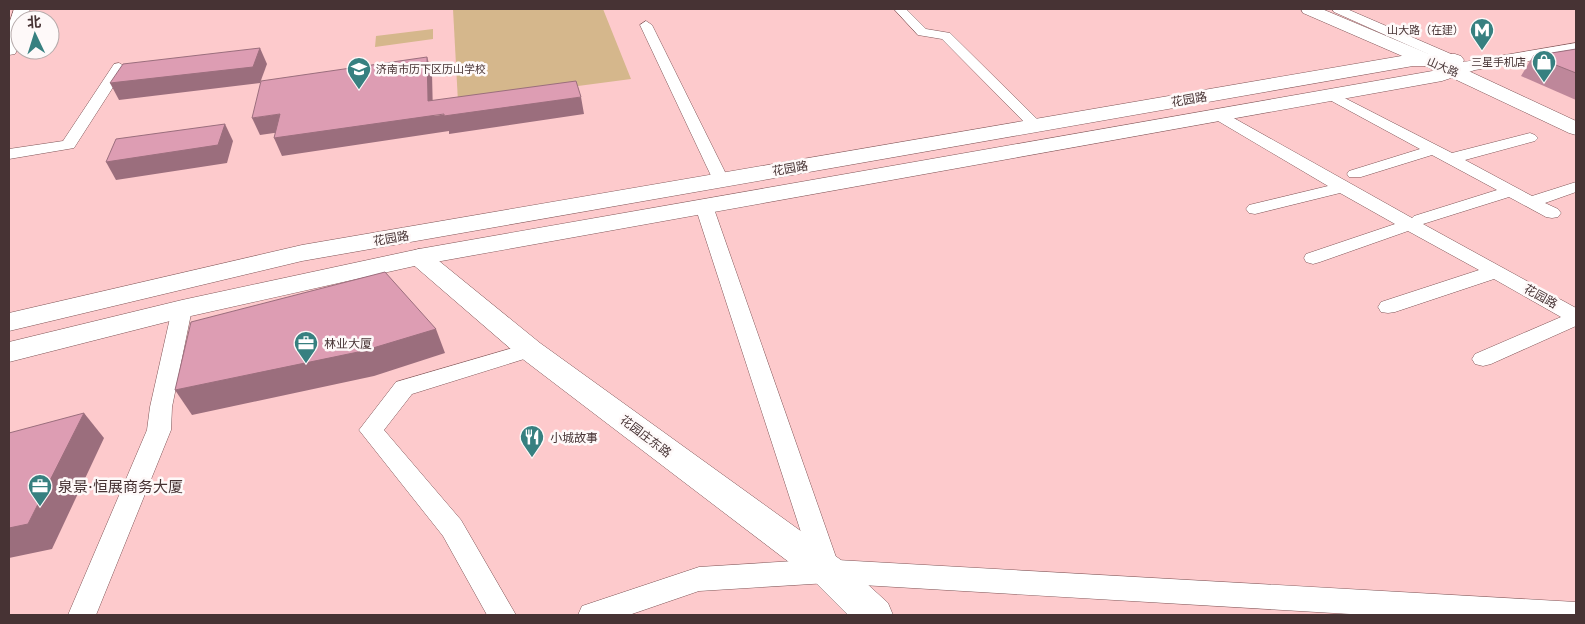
<svg xmlns="http://www.w3.org/2000/svg" width="1585" height="624" font-family="'IBM Plex Sans','Noto Sans SC',sans-serif">
<style>
.green{fill:#d5b78c}
.lines{fill:none;stroke-linecap:round;stroke-linejoin:round}
.street-casing{stroke:#805557;stroke-width:1}
.secondary-casing{stroke:#805557;stroke-width:1}
.primary-casing{stroke:#805557;stroke-width:1}
.street{fill:#fff;fill-rule:evenodd}
.secondary{fill:#fff;fill-rule:evenodd}
.primary{fill:#fff;fill-rule:evenodd}
.wall{fill:#be879a}
.shaded-wall{fill:#9b6e7d}
.building{fill:#dd9db3;stroke:#9b6e7d}
.labels{text-anchor:middle;dominant-baseline:central;stroke-width:5;stroke-linejoin:round;paint-order:stroke}
.far-poi-label{font-size:11px;fill:#473334;stroke:#fef9f9;text-anchor:end}
.far-street-label{font-size:11px;fill:#473334;stroke:#fef9f9}
.street-label{font-size:12px;fill:#473334;stroke:#fef9f9}
.poi-label{font-size:12px;fill:#473334;stroke:#fef9f9;text-anchor:start}
.near-poi-label{font-size:15px;fill:#473334;stroke:#fef9f9;text-anchor:start}
</style>
<rect width="100%" height="100%" fill="#fdcacc"/>
<g class="green">
<polygon points="453,9 603,9 631,79 458,102"/>
<polygon points="433,29 433,39 375,47 376,36"/>
</g>
<g class="lines">
<g class="street-casing">
<g id="street">
<polygon points="894,9 906,9 926,29 950,33 1041,123 1044,126 1041,129 1031,129 942,39 918,35"/>
<polygon points="1332,9 1347,9 1458,57 1460,60 1458,63 1448,63 1334,12"/>
<polygon points="646,21 652,25 729,180 727,184 715,184 713,180 640,25"/>
<polygon points="119,63 126,67 74,148 9,159 9,149 63,141 114,64"/>
<polygon points="1331,91 1452,153 1530,133 1535,135 1538,138 1535,141 1465,160 1532,196 1576,182 1576,192 1545,203 1558,209 1561,213 1558,217 1552,218 1546,217 1509,197 1423,224 1576,308 1576,326 1491,364 1483,366 1475,364 1472,359 1475,354 1561,317 1494,279 1395,312 1388,313 1381,312 1378,307 1381,302 1479,270 1408,231 1320,262 1313,264 1306,262 1304,258 1306,254 1395,224 1340,193 1255,214 1249,213 1246,209 1249,205 1328,186 1213,118 1211,115 1213,112 1223,112 1412,218 1414,216 1497,190 1432,155 1361,177 1349,177 1347,174 1349,171 1420,149 1326,98 1324,95 1326,92"/>
<polygon points="704,201 710,202 713,206 837,560 1576,602 1576,615 1367,615 828,583 699,591 629,615 578,615 582,606 699,567 810,560 695,206 698,202"/>
<polygon points="182,302 189,304 192,309 172,407 171,430 96,615 68,615 147,430 150,407 172,309 175,304"/>
<polygon points="530,343 537,345 541,350 537,355 412,394 384,430 461,520 516,615 487,615 443,536 359,430 396,382"/>
</g>
</g>
<g class="secondary-casing">
<g id="secondary">
<path d="M14,9h16l-3,11h-7c0,11 2,24 -5,34l-6,1v-31z"/>
<polygon points="1301,9 1322,9 1460,67 1576,121 1576,135 1569,133 1446,75 1303,13"/>
<polygon points="419,249 428,252 540,343 841,560 888,603 893,615 848,615 815,582 520,357 410,262 406,257 410,252"/>
</g>
</g>
<g class="primary-casing">
<polygon id="primary" points="1576,43 1576,53 1475,70 1442,81 419,265 182,318 9,362 9,342 182,300 419,249 1438,70 1452,66 1413,66 302,261 9,331 9,313 302,245 1413,54 1455,54 1461,56 1464,60 1463,62"/>
</g>
<use href="#street" class="street"/>
<use href="#secondary" class="secondary"/>
<use href="#primary" class="primary"/>
</g>
<polygon class="wall" points="1576,49 1576,100 1521,76 1533,56"/>
<g class="shaded-wall">
<polygon points="260,48 267,64 260,83 119,100 110,83"/>
<polygon points="427,57 432,73 433,116 581,97 584,114 449,134 449,131 282,156 274,138 428,101"/>
<polygon points="280,114 288,131 260,135 252,118"/>
<polygon points="225,124 233,141 227,163 116,180 106,162"/>
<polygon points="436,329 445,353 374,376 192,415 175,390"/>
<polygon points="84,413 104,438 52,549 9,558 9,528"/>
</g>
<g class="building">
<polygon points="260,48 253,67 110,83 123,64"/>
<polygon points="1576,49 1576,73 1533,56"/>
<polygon points="427,57 428,101 576,81 581,97 444,116 444,114 274,138 280,114 252,118 261,81"/>
<polygon points="225,124 218,145 106,162 116,139"/>
<polygon points="385,272 436,329 363,351 175,390 191,322"/>
<polygon points="84,413 28,524 9,528 9,433"/>
</g>
<defs>
<g id="metro-pin" transform="scale(1.25)"><path d="M0 17L-7.5 6A9.5 9.5 0 1 1 7.5 6Z" fill="#378080" stroke="#fef9f9"/><path d="M-5.5 5V-5H-3L0 0L3-5H5.5V5H3V-.5L0 4L-3-.5V5Z" fill="#fff"/></g>
<g id="shop-pin" transform="scale(1.25)"><path d="M0 17L-7.5 6A9.5 9.5 0 1 1 7.5 6Z" fill="#378080" stroke="#fef9f9"/><path d="M-5-2.5h2.3a2.7 3.5 0 0 1 5.4 0H5L5.5 6h-11ZM-1.5-2.5h3a1.5 2.3 0 0 0-3 0Z" fill="#fff"/></g>
<g id="school-pin" transform="scale(1.25)"><path d="M0 17L-7.5 6A9.5 9.5 0 1 1 7.5 6Z" fill="#378080" stroke="#fef9f9"/><path d="M0-5L7-2L0 1L-7-2ZM-4 1L0 2.5L4 1V4Q0 6-4 4Z" fill="#fff"/></g>
<g id="office-pin" transform="scale(1.25)"><path d="M0 17L-7.5 6A9.5 9.5 0 1 1 7.5 6Z" fill="#378080" stroke="#fef9f9"/><path d="M-6-3h4V-5.5h4V-3h4V5H-6ZM-1-4.5V-3h2v-1.5ZM-6 0V1H6V0Z" fill="#fff"/></g>
<g id="restaurant-pin" transform="scale(1.25)"><path d="M0 17L-7.5 6A9.5 9.5 0 1 1 7.5 6Z" fill="#378080" stroke="#fef9f9"/><path d="M-5-6h1v4h1v-4h1v4h1v-4h1v5L-1.5 .5V6h-2V.5L-5-1ZM5-6V6H3V1.5H1.5Q1.5-4 5-6Z" fill="#fff"/></g>
</defs>
<g fill-rule="evenodd">
<use href="#metro-pin" x="1482" y="30"/>
<use href="#shop-pin" x="1544" y="62"/>
<use href="#school-pin" x="359" y="69"/>
<use href="#office-pin" x="306" y="343"/>
<use href="#restaurant-pin" x="532" y="437"/>
<use href="#office-pin" x="40" y="486"/>
</g>
<g class="labels">
<g class="far-poi-label">
<text x="1464" y="30">山大路（在建）</text>
<text x="1526" y="62">三星手机店</text>
<text x="376" y="69" text-anchor="start">济南市历下区历山学校</text>
</g>
<g class="far-street-label">
<text transform="translate(1443 67) rotate(23)">山大路</text>
</g>
<g class="street-label">
<text transform="translate(1189 99) rotate(-10)">花园路</text>
<text transform="translate(790 168) rotate(-10)">花园路</text>
<text transform="translate(391 238) rotate(-10)">花园路</text>
<text transform="translate(1541 296) rotate(29)">花园路</text>
<text transform="translate(646 436) rotate(37)">花园庄东路</text>
</g>
<g class="poi-label">
<text x="324" y="343">林业大厦</text>
<text x="550" y="437">小城故事</text>
</g>
<g class="near-poi-label">
<text x="58" y="486">泉景·恒展商务大厦</text>
</g>
</g>
<rect width="1585" height="624" fill="none" stroke="#473334" stroke-width="20"/>
<g transform="translate(35 35) rotate(356)"><circle r="24" fill="#fef9f9" stroke="#b5aaaa"/>
<path d="M0-4L9 19L0 12L-9 19Z" fill="#378080"/>
<text y="-8" font-size="14" font-weight="bold" text-anchor="middle" fill="#473334">北</text>
</g>
</svg>
